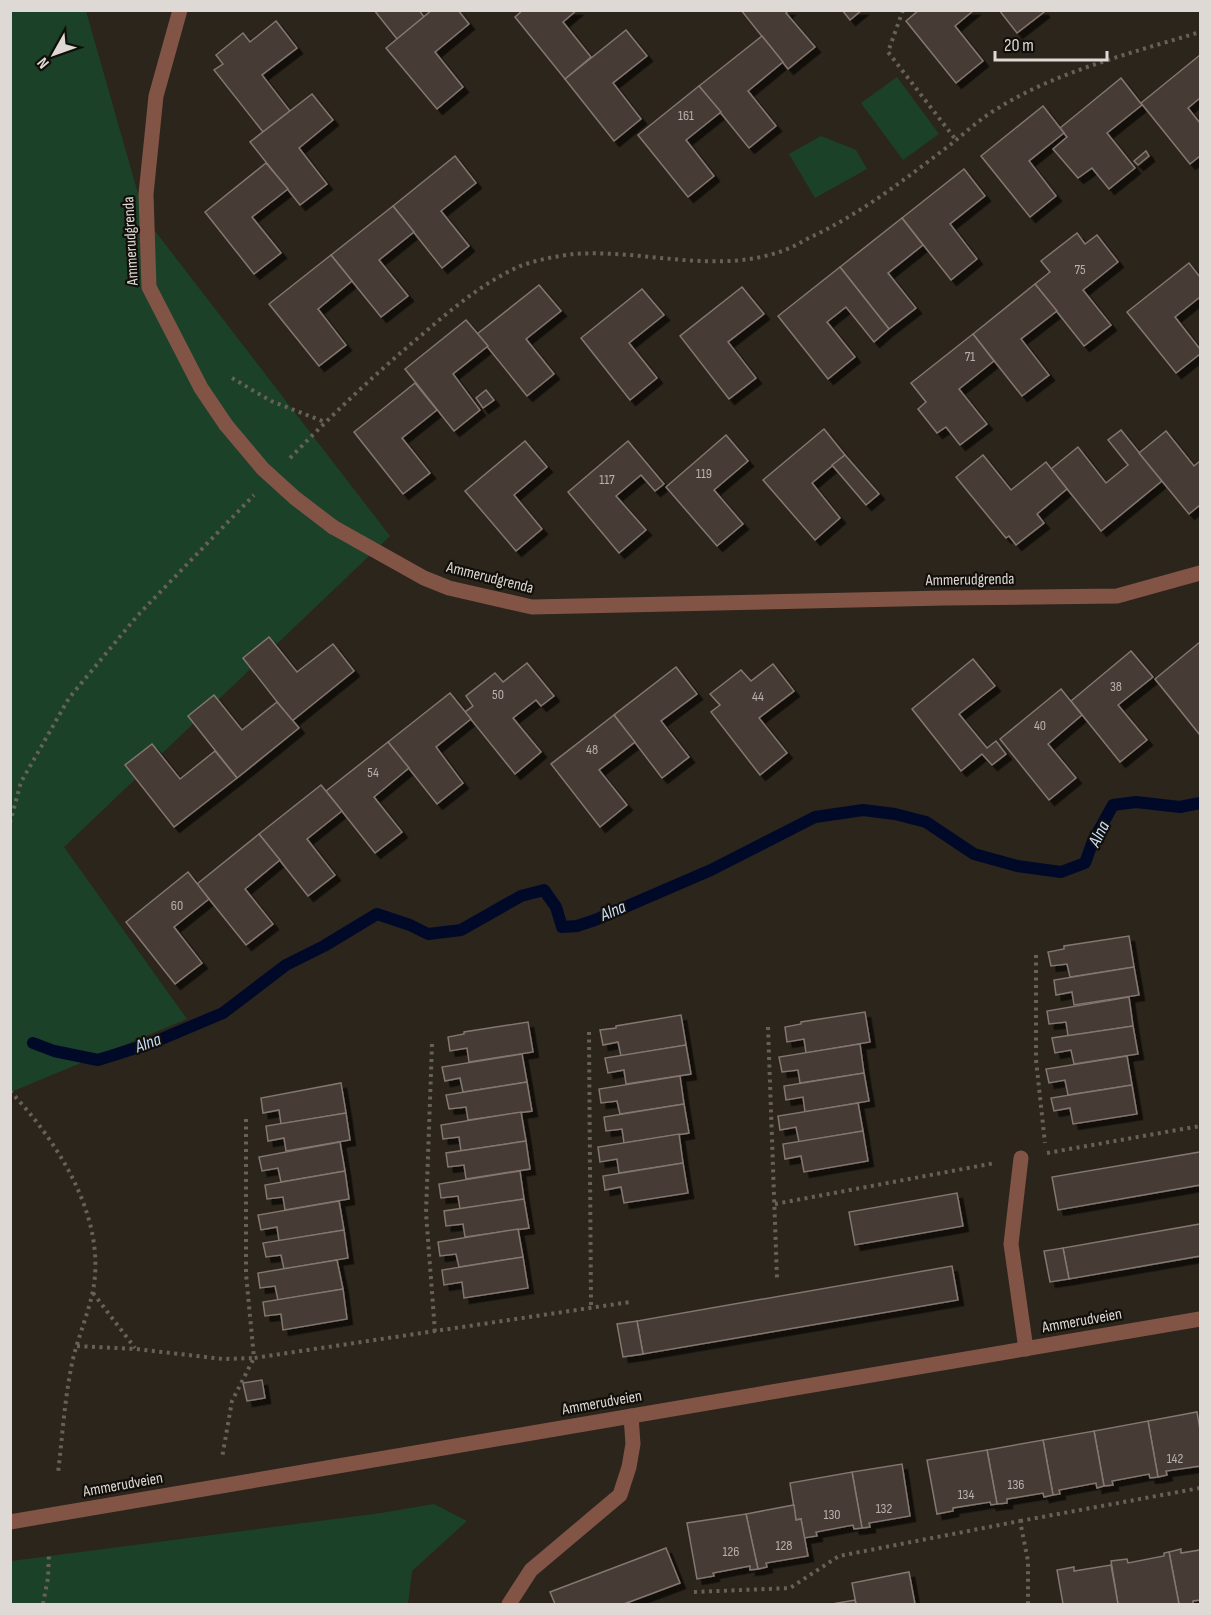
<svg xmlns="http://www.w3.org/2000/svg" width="1211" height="1615" font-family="'Sofia Sans Condensed',sans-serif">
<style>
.green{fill:#1b4129}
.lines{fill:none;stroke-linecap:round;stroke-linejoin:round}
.stream{stroke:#000a28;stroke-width:12}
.building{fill:#463a35;stroke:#837770;stroke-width:1.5;filter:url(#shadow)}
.path{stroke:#676159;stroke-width:4;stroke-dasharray:3 4.5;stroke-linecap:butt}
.service{stroke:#825446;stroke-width:15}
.minor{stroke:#825446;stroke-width:15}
.tertiary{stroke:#825446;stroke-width:15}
.minor-bridge{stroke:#825446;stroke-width:15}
.labels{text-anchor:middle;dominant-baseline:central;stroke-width:4.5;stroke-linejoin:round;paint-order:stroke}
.number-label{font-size:14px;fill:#b8b1ac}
.street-label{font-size:16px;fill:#ded9d4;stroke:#120f0b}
.water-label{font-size:18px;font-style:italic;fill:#c7defb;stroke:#120f0b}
</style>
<defs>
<filter id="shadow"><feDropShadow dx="5.5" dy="5.5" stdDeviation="0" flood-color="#0009"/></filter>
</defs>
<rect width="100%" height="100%" fill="#2c251c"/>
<g class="green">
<polygon points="10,11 86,11 145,218 390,536 64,847 187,1019 11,1092"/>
<polygon points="897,77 939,134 903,160 861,103"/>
<polygon points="821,136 856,150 867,169 815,198 789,154"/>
<polygon points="434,1504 467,1521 412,1571 408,1604 11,1604 11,1561 381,1513"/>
</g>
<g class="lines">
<polyline class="stream" points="33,1043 54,1051 98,1060 152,1043 223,1013 286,965 324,946 377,914 410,925 428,934 461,930 521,896 544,890 556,907 562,927 577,926 595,920 711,870 815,817 863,810 895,814 926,822 974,854 1017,866 1061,872 1085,863 1093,841 1113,805 1136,802 1180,807 1200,803"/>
</g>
<g class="building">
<polygon points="374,10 419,10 424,17 397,39"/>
<polygon points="432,10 458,10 469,24 435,52 463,87 437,109 386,48"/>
<polygon points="523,10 577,10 563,22 591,57 565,79 515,17"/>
<polygon points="741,10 789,10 786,13 815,47 788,69"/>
<polygon points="842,10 862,10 850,20"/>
<polygon points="919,10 974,10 955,26 983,61 956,83 906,21"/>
<polygon points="999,10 1043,10 1044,12 1017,33"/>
<polygon points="276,21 297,48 262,75 290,111 263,132 214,70 223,64 216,55 243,33 250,42"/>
<polygon points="626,30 647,56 613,83 641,119 614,141 565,79"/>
<polygon points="762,36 783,62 748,91 776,126 749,148 699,86"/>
<polygon points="1200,55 1200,98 1188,108 1200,123 1200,156 1190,164 1141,103"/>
<polygon points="1121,78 1142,105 1107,133 1135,168 1109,189 1092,168 1078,178 1053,149 1067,137 1060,128"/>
<polygon points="699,86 721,112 686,140 714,176 688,197 638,135"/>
<polygon points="312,94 333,120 299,148 327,184 300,205 250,142"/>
<polygon points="1043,106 1064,133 1029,161 1056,196 1030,217 981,156"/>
<polygon points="1146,151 1149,156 1138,165 1134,161"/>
<polygon points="455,156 476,183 441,211 469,246 442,268 393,206"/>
<polygon points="266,163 288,189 252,217 281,253 254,274 205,212"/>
<polygon points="964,169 985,196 950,224 977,259 951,280 902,218"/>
<polygon points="393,206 414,232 379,260 408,296 381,317 331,255"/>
<polygon points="902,218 923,245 888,273 916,308 889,329 840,267"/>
<polygon points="1077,233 1085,244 1097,235 1118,262 1083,290 1111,325 1084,346 1035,284 1050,272 1041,261"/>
<polygon points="331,255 352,281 318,309 346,345 319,366 269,304"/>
<polygon points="1189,263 1200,277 1200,297 1175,317 1200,349 1200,354 1176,373 1127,312"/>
<polygon points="840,267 889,329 874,342 846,307 827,322 855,357 828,379 778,316"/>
<polygon points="1035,284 1057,311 1021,339 1049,375 1022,396 973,334"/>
<polygon points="539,285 561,311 526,339 554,374 527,396 477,334"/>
<polygon points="742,287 764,314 728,342 756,378 729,399 680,336"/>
<polygon points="642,289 664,315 629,343 657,378 630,400 581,338"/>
<polygon points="466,320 488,346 453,374 480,410 454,431 405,369"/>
<polygon points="973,334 994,361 959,389 987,424 960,445 946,427 937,433 918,409 926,402 911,383"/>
<polygon points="415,383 437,410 402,438 430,473 403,494 354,432"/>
<polygon points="486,390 494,400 483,408 476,398"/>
<polygon points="824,429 845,455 812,483 840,518 815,540 763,480"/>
<polygon points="1121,430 1162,481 1101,531 1051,469 1078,447 1106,483 1128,465 1108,440"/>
<polygon points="1166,431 1194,466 1200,461 1200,505 1189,514 1139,453"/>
<polygon points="726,435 748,461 714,490 743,524 717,546 666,487"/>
<polygon points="525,441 547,467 514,495 542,529 516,551 465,491"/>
<polygon points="628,441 664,484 655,491 641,475 616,496 646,530 619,553 568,492"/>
<polygon points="845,455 879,494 866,505 832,465"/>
<polygon points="983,455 1011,490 1046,462 1067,489 1037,514 1044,523 1016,545 1009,536 1006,538 956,477"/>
<polygon points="269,637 297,672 333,644 354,671 292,721 243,658"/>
<polygon points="1200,642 1200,735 1155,679"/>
<polygon points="1131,651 1153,677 1118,705 1147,740 1120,762 1071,701"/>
<polygon points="973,659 995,686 959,714 987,748 996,741 1006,754 992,765 982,754 961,771 912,709"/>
<polygon points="527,663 554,696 541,706 536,700 513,718 541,752 515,774 465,712 473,706 466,696 495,673 503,682"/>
<polygon points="773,664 794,691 759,718 787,753 760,775 711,712 720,705 710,694 741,670 751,681"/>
<polygon points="676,667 697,694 661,721 689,757 662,778 614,715"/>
<polygon points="1061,689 1082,715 1048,744 1076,778 1049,800 1000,739"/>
<polygon points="450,693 471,719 436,747 463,783 437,804 388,742"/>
<polygon points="214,695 242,730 277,702 299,728 237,778 188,716"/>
<polygon points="614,715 635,742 599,770 627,805 600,827 551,764"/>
<polygon points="388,742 409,768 374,797 402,832 375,853 326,791"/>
<polygon points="152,744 180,779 215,751 237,778 174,827 125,765"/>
<polygon points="321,785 342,811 307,839 335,875 308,896 259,834"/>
<polygon points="259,834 280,860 245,889 273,924 246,945 197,884"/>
<polygon points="188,872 209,899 174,927 202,963 175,984 126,922"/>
<polygon points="1129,936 1134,967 1070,977 1067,964 1051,966 1048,952 1064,949 1064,946"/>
<polygon points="1134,967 1139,995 1074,1005 1072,992 1056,995 1054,980"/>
<polygon points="1129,997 1133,1026 1068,1036 1066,1022 1049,1024 1047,1011"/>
<polygon points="865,1012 870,1042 806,1053 804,1039 787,1042 785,1027 801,1024 801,1022"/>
<polygon points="681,1015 686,1045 621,1056 618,1042 603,1045 600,1030 616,1028 616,1026"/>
<polygon points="528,1022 533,1052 469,1062 467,1048 450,1051 448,1037 464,1034 464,1032"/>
<polygon points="1133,1026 1138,1054 1074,1064 1071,1050 1055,1053 1052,1038"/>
<polygon points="860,1044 864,1073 800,1083 798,1070 782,1072 779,1057"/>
<polygon points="686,1045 691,1074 626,1084 624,1070 608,1073 605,1058"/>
<polygon points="522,1054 527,1082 463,1092 460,1078 445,1081 442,1067"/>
<polygon points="1127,1056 1132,1085 1068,1095 1065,1080 1049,1083 1046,1069"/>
<polygon points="864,1073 869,1101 805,1112 803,1097 786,1100 784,1086"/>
<polygon points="680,1076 684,1104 620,1114 617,1101 601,1103 599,1089"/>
<polygon points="527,1082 532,1111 468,1120 466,1107 449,1109 446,1095"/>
<polygon points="341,1083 346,1113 281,1124 279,1110 263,1113 261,1098"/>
<polygon points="1132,1085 1137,1114 1073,1124 1070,1108 1054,1111 1051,1098"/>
<polygon points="858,1103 863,1131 799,1142 796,1127 780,1130 778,1116"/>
<polygon points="684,1104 689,1133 624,1143 622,1129 606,1131 604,1117"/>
<polygon points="521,1112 526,1141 461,1151 459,1137 443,1139 441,1125"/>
<polygon points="346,1113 350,1140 286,1151 284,1138 268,1141 266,1126"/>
<polygon points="863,1131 868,1161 804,1172 801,1156 785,1159 783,1144"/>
<polygon points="679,1134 683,1163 619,1173 617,1159 600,1162 598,1147"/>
<polygon points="526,1141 530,1169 466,1179 464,1165 448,1167 446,1153"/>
<polygon points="340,1142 345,1171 281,1182 278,1168 262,1171 259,1157"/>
<polygon points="1200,1152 1200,1185 1058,1210 1052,1177"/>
<polygon points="683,1163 688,1193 624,1203 621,1187 605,1190 603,1176"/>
<polygon points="345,1171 349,1199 285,1210 283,1197 267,1199 265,1185"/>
<polygon points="520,1171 524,1199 460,1209 458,1196 441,1198 439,1184"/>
<polygon points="957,1193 963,1226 855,1245 849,1212"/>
<polygon points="524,1199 529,1228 465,1237 463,1224 446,1226 444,1211"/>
<polygon points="339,1201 344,1230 279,1241 277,1227 261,1230 258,1215"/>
<polygon points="1200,1224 1200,1256 1069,1279 1063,1248"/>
<polygon points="518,1229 523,1257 459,1267 456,1254 440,1256 438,1242"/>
<polygon points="344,1230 348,1258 284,1269 281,1255 266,1257 263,1243"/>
<polygon points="1063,1248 1069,1279 1050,1282 1044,1251"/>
<polygon points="523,1257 528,1288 464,1298 462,1282 444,1285 442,1270"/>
<polygon points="337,1260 343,1289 278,1300 275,1286 260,1288 258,1273"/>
<polygon points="952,1266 958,1300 643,1354 637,1321"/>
<polygon points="343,1289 347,1319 283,1330 281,1314 265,1316 263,1302"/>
<polygon points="637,1321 643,1354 623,1357 617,1324"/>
<polygon points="262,1380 265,1398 247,1401 243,1383"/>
<polygon points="1197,1412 1200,1430 1200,1466 1166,1471 1167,1475 1158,1477 1148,1421"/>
<polygon points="1148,1421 1158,1477 1150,1478 1149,1474 1112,1481 1113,1485 1104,1486 1094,1431"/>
<polygon points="1094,1431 1104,1486 1097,1488 1096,1483 1059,1490 1060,1494 1053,1495 1043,1440"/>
<polygon points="1043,1440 1053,1495 1044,1497 1043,1493 1007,1499 1007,1503 997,1504 987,1450"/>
<polygon points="987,1450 997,1504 991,1505 990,1502 953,1508 953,1511 937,1514 927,1460"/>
<polygon points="902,1464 910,1516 869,1523 870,1527 862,1528 852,1472"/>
<polygon points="852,1472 862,1528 854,1529 853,1525 816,1532 817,1536 804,1538 801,1519 796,1520 790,1483"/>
<polygon points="794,1505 796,1520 801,1519 808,1556 766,1563 767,1567 758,1569 746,1514"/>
<polygon points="746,1514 758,1569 750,1570 750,1566 713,1573 714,1576 697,1579 687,1523"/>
<polygon points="666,1548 680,1583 624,1604 555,1604 550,1592"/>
<polygon points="1181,1549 1181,1553 1200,1550 1200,1600 1193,1601 1193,1604 1179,1604 1169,1552"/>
<polygon points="1169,1552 1179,1604 1118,1604 1111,1561 1127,1559 1128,1563 1164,1556 1164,1553"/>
<polygon points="1111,1565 1118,1604 1063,1604 1057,1570 1074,1567 1074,1571"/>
<polygon points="909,1572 915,1604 856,1604 852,1583"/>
<polygon points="855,1600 856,1604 832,1604"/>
</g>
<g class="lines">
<g class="path">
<polyline points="903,10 888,52 956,140"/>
<polyline points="232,378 271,401 325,422"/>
<path d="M290,458c43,-44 87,-86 134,-125 29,-25 59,-50 94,-66 17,-7 39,-11 56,-13 70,-5 141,21 208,-3 10,-3 19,-9 29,-14 51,-24 94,-58 139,-92 16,-13 32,-28 50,-38 58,-36 135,-55 200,-75"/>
<polyline points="10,823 21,782 69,698 138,615 254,495"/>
<polyline points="1036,955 1036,1060 1045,1143"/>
<polyline points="768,1027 777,1279"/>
<polyline points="589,1032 591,1306"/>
<polyline points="432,1044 426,1213 435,1332"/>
<path d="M10,1091c49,52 99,130 82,204 -6,26 -18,52 -22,79 -6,33 -8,66 -12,99"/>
<polyline points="246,1119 246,1274 254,1358 630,1302"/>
<polyline points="1047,1153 1200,1126"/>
<polyline points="775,1204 995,1163"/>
<polyline points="93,1293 135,1348"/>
<polyline points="77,1346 136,1349 223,1359 254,1358 232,1401 222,1458"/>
<polyline points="1020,1521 1200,1488"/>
<polyline points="694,1592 790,1588 839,1556 1020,1521 1028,1561 1028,1604"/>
<polyline points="43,1604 48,1578 49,1553"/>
</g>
<g class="service">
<polyline points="1021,1158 1011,1244 1026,1349"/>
<polyline points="509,1604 531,1570 620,1495 629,1467 633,1444 631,1416"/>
</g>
<g class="minor">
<polyline points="180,10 156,96 146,194 149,287 201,388 226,425"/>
<polyline points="333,527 424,578 449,588 532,607 945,598 1117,596 1200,573"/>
</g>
<polyline class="tertiary" points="10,1522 1200,1319"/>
<polyline class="minor-bridge" points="226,425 263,469 295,498 333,527"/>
</g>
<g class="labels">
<g class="number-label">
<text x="686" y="115">161</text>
<text x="1080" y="269">75</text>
<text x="970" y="356">71</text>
<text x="704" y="473">119</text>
<text x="607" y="479">117</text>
<text x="1116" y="686">38</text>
<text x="498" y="694">50</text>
<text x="758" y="696">44</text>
<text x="1040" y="725">40</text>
<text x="592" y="749">48</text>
<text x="373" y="772">54</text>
<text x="177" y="905">60</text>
<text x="1175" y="1458">142</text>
<text x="1016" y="1484">136</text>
<text x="966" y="1494">134</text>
<text x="884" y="1508">132</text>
<text x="832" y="1514">130</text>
<text x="784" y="1545">128</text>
<text x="731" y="1551">126</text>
</g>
<g class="street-label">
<text transform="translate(131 241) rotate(-93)">Ammerudgrenda</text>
<text transform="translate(490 578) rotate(14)">Ammerudgrenda</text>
<text transform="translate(970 580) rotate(-1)">Ammerudgrenda</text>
<text transform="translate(1082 1321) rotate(-10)">Ammerudveien</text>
<text transform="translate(602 1403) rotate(-10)">Ammerudveien</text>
<text transform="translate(123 1485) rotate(-10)">Ammerudveien</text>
</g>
<g class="water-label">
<text transform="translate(1099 834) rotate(-64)">Alna</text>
<text transform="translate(613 911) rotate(-23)">Alna</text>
<text transform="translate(148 1043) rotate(-20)">Alna</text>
</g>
</g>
<rect width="1211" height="1615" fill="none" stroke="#ded9d4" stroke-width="24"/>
<g transform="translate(54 54) rotate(230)" stroke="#120f0b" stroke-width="4.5" paint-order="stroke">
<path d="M0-4.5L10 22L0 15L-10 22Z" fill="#ded9d4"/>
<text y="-9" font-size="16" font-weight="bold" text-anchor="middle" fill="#ded9d4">N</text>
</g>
<path d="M995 51v9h112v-9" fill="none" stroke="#ded9d4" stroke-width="3"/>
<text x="1004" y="51" font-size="18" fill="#ded9d4" stroke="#120f0b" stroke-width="4.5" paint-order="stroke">20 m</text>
</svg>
